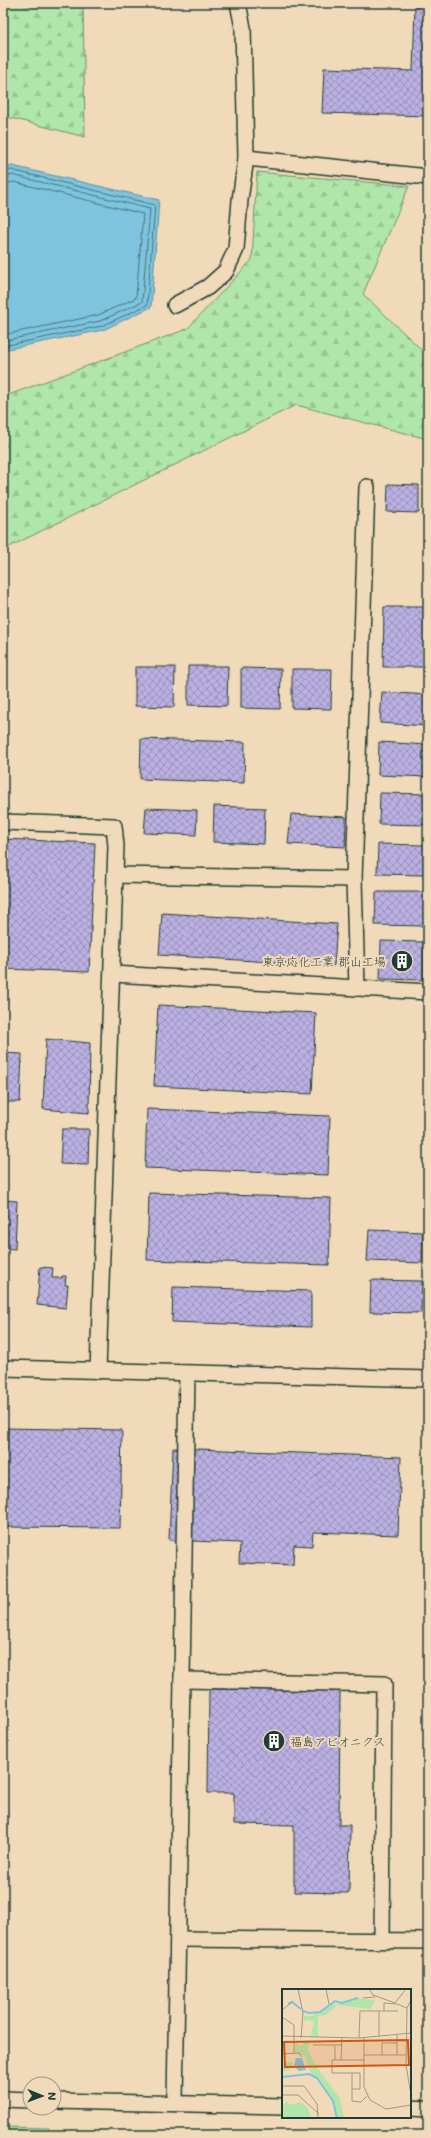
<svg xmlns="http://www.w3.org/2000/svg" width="431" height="2138" font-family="Mali,'Klee One',sans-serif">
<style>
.forest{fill:url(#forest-firs);stroke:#68926e}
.water{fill:#7ec4df;stroke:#588e9b}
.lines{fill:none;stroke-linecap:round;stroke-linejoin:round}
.shore{stroke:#457378;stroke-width:1}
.building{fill:url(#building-cross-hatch);stroke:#1f3d34}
.minor-casing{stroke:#1f3d34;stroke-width:18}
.minor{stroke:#f1daba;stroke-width:15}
.labels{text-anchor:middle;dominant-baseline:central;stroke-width:4;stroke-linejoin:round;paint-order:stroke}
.poi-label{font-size:12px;fill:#1f3d34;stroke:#f1daba;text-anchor:end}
.inset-river{fill:none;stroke:#7ec4df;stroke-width:2}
.inset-road{fill:none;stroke:#9d9b84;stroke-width:1}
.view{fill:#d45610;fill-opacity:0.15;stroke:#d45610;stroke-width:2}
.inset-edge{fill:none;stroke:#1f3d34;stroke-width:2}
</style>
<defs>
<pattern id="forest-firs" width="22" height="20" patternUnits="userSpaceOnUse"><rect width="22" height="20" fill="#b0e6a9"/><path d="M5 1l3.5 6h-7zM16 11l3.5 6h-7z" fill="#97c692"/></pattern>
<pattern id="building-cross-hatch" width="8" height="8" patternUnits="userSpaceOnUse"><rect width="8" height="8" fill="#bab0e1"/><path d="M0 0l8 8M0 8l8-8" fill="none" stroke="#9790b7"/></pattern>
</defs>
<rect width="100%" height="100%" fill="#f1daba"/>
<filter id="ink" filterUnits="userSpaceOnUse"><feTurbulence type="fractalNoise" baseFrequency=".025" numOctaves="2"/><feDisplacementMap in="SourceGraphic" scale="8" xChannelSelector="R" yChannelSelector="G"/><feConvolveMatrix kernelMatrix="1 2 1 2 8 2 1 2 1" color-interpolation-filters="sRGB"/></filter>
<g filter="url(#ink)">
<g class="forest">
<polygon points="3,3 83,3 85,137 3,116"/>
<polygon points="257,172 409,186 363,294 428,356 428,439 296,405 3,550 3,397 187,329 252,260"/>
<polygon points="3,2127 49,2128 49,2135 3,2135"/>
</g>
<polygon class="water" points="8,165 159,200 151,307 103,330 3,350 3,171"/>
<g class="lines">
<g class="shore">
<polyline points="3,173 11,170 155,205 147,305 102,326 3,346"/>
<polyline points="3,178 12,175 150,209 142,302 100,321 3,341"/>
<polyline points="3,184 14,182 143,214 136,298 98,315 3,335"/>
</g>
</g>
<g class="building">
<polygon points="415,6 428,6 428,116 322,113 324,68 413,71"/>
<polygon points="388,484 419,485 419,513 387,512"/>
<polygon points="384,607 428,607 428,667 383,667"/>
<polygon points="188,666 228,666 227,706 188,705"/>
<polygon points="135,667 175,667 174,707 135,706"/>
<polygon points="241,668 281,669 280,709 241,708"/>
<polygon points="292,669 332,669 331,709 292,708"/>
<polygon points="382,692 428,695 428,726 380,723"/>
<polygon points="141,739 245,742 244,783 140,779"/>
<polygon points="379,742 428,745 428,777 378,775"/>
<polygon points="380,793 428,794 428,825 379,824"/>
<polygon points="214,806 265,808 264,844 213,842"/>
<polygon points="146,808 197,810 196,835 144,833"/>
<polygon points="291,814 346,817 345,847 288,844"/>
<polygon points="3,839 95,843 89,972 3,969"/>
<polygon points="378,844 426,845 425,875 377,874"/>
<polygon points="376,892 426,892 425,926 375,925"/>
<polygon points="162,913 337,924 334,966 159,955"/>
<polygon points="381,941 424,942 423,980 380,979"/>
<polygon points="158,1005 316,1013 312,1094 154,1086"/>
<polygon points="46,1039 90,1043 89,1113 43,1109"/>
<polygon points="3,1053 22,1054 20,1102 3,1102"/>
<polygon points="147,1109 330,1116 328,1175 145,1168"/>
<polygon points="62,1129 89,1129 88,1165 60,1164"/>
<polygon points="149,1193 331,1198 329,1265 147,1260"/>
<polygon points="3,1200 17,1201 15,1249 3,1248"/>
<polygon points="369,1230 423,1232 422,1263 367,1261"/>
<polygon points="40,1267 53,1268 52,1278 62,1278 62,1276 66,1276 65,1285 68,1285 66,1308 37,1305"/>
<polygon points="371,1280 422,1281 421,1313 370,1312"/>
<polygon points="173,1287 311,1291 311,1327 172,1322"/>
<polygon points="3,1428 122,1430 120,1528 3,1527"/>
<polygon points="173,1448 401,1457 398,1535 313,1532 312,1546 294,1545 293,1565 239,1563 240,1543 169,1540"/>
<polygon points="209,1689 340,1690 339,1825 350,1825 349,1893 294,1892 294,1825 234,1824 234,1793 208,1793"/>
</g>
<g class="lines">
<g class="minor-casing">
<g id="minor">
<polyline points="246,158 428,177"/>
<polyline points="175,305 208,287 226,271 236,249 240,200 246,158 243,28 238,3"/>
<polyline points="3,822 114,826 116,846 115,875"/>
<polyline points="113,974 428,992"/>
<polyline points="357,988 354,879 367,487"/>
<polyline points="3,1368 428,1379"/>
<polyline points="98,1371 115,875 354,879"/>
<polyline points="182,1680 384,1684 382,1940"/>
<polyline points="178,1939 428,1941"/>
<polyline points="3,2099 30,2100"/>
<polyline points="54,2101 283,2106"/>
<polyline points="175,2103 187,1374"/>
<polyline points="410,2108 428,2109"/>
</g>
</g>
<use href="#minor" class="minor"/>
</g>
</g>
<defs>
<g id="building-disc" transform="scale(1.15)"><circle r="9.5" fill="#1f3d34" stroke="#f1daba"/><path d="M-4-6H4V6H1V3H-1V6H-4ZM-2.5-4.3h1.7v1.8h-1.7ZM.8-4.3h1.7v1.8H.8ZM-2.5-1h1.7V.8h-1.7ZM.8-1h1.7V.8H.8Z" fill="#fff"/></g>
</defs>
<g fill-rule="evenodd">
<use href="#building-disc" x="402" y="961"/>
<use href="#building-disc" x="274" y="1741"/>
</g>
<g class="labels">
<g class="poi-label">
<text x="386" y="961">東京応化工業 郡山工場</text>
<text x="290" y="1741" text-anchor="start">福島アビオニクス</text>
</g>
</g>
<g transform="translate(282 1989)">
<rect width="129" height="129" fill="#f1daba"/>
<path d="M73,9l17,2 3,1 -5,8 -32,-4 -1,-2zM53,13l1,4 -10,9 -8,1v21h-7l3,-16 -9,-1 -1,5v-9h9l1,-3 10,-3zM25,51l3,1 -2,9 9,17 23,32 4,19h-6l-5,-18 -14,-21 -7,-4 -8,-19 -9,-4v-9l6,3zM0,73h11l-3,8 -8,1zM5,113l5,3 8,-3 8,6 3,10h-29v-12z" fill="#b0e6a9"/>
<path d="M14,69h6l4,12 -7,1 -5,-5z" fill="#7ec4df"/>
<path class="inset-river" d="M6,15l4,-2 9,7M21,22l6,2 11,-1 15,-11 7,2 16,-5M0,88l27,-3 8,4 16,23 4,17"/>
<path class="inset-road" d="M16,0l5,24 -2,25M44,0l3,15M87,0l4,6 22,8 11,-14M81,9l12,-1M129,11l-4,8 -1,57 5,30M0,21l10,-8M102,22v-8l13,1 10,4M0,28l12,8v28M0,47l77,2 52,-5M97,48v-26M77,49l1,-27h38M82,49v49l6,13 16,9 25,-4M31,56h29M53,57v14h29M0,65l17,-1 3,4M82,66h42M100,66v-12h15M115,66v-20M53,71h-3v13h28v16h-8M59,71l1,-22M70,84v28l9,1 6,-6M0,97h22l13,18 1,14M0,106h16l21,19"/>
<path class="view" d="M126,51l1,25 -124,2 -1,-25z"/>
<rect width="129" height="129" class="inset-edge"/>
</g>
<rect width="431" height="2138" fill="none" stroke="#f1daba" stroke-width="16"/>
<rect x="8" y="8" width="415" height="2122" fill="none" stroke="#1f3d34" stroke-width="1.5" filter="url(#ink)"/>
<g transform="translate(42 2096) rotate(91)"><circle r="19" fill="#f1daba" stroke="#9d9b84"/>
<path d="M0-3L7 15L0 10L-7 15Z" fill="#1f3d34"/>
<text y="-6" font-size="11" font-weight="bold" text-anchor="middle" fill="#1f3d34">N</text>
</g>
</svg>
